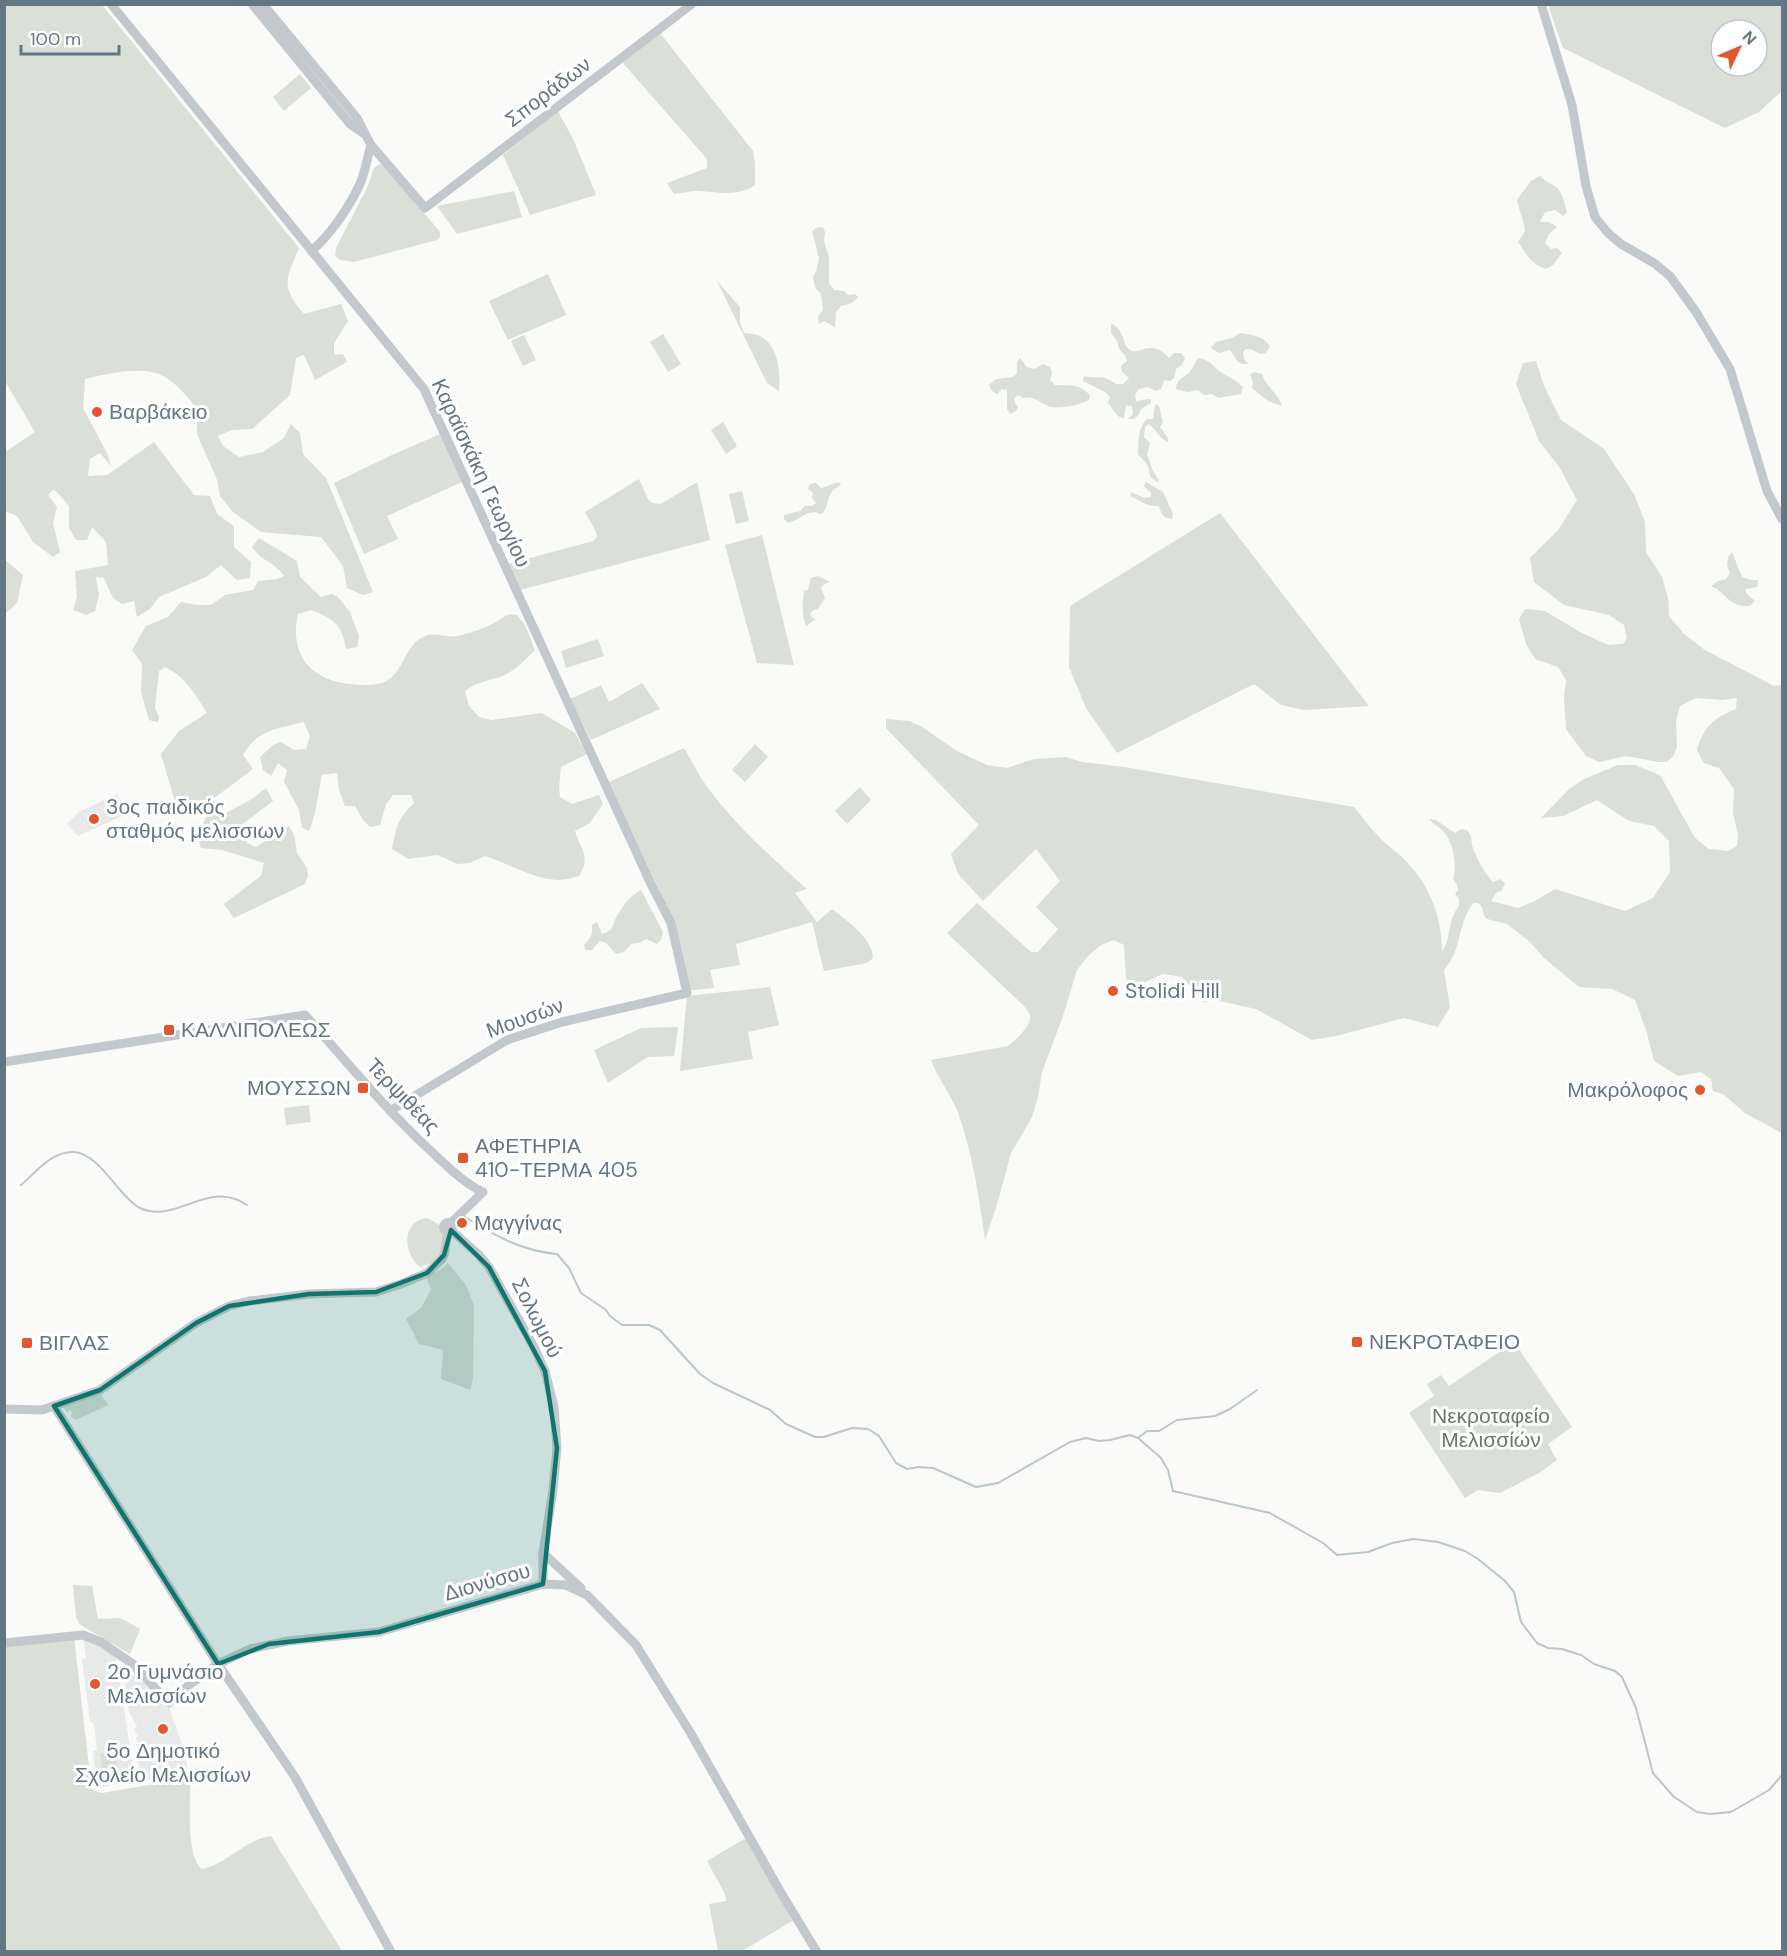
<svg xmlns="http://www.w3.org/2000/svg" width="1787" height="1956" font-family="'DM Sans',sans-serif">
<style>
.built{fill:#e8e9e9}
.green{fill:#dadfd7;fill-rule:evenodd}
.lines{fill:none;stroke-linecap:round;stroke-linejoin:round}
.stream{stroke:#bbc7cb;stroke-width:2}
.minor{stroke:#c3c8cc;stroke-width:9}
.marked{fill:#0f766e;fill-opacity:0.2;stroke:#0f766e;stroke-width:4.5;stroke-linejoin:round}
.poi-dot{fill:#e4572e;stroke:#fff;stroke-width:2}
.labels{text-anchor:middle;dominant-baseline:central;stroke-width:6;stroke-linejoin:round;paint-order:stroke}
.street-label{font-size:21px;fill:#657683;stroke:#fff}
.poi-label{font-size:21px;fill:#657683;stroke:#fff;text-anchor:start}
.park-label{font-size:21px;fill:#687a64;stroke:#fff}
</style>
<rect width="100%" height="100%" fill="#fafaf8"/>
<g class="built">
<polygon points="117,794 127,814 78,836 67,824 79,812"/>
<polygon points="83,1637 116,1654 135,1782 100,1787 96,1784 93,1751 97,1750 94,1725 90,1721 82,1659 86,1658"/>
<polygon points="124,1658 168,1705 182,1744 189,1774 141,1781 137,1754 142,1751 136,1738 138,1736 134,1730 137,1726 129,1712 125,1683 128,1682"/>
</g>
<g class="green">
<path d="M5,4l97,1 197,243c-13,31 -19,39 5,66l37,-10 7,17 -14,22v12l9,-1 4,8 -32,18 -11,-25 -8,3 -6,37 -38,34 -20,1 -14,6 5,10 16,11 24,-5 21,-14 7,-14 9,9 3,21 23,24 47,114 -10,3 -16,-7 -4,-22 -22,-29 -60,-5 -28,-20 -13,-16 -3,-16 -20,-46v-26c-10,-11 -20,-25 -34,-32 -19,-11 -58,-2 -78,3l-2,29 25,47 3,11 -11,-13 -10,6 -2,17 19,-1 47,-33 40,53 16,1 7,18 17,12v21l17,15 -1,16 -13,2 -16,-15 -15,12 -47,20 -9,12 -13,8 -3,-16 -12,3 -9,-6 -9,-20 -8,-1 3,18 -4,16 -9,4 -13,-5 4,-13 -2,-26 33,-6 -2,-23 -14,-15 -5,13h-11l-7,-12v-22l-13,-15 -3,-1 -5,5 9,12 -4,16 7,29 -7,5 -20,-15 -16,-26 -12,-5v-59l30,-20 -30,-51z"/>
<path d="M1548,5h234v86l-23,21 -34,16 -162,-80zM1721,30h36v36h-36z"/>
<path d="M660,33l93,118 2,13v21c-17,12 -37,7 -57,6 -8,0 -16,2 -24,3l-7,-11 40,-15v-9l-85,-97z"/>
<polygon points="300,74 311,88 284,111 273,97"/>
<polygon points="558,111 575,143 596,195 530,215 503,155"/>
<polygon points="379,164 384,165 440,232 440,237 437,240 354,262 340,260 335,255 336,248 368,186 374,168"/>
<path d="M1540,176c5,5 8,6 13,9 10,5 11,17 14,27l-4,4 -8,-6 -10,2 -5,10h9l8,5 -8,7 -4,9 6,6 6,-1 5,5 -9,12 -7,4c-15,-5 -19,-14 -28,-27l7,-11c-1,-11 -6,-20 -8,-31l14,-19z"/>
<polygon points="514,191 522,217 457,234 437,206"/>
<polygon points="823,227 825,232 824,241 829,257 829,283 834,290 844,291 848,295 855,294 858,297 852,303 841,306 836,312 835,327 824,321 819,324 818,316 823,310 821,294 815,287 813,277 817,269 819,258 812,231 816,228"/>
<polygon points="548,274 566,315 508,340 489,301"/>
<path d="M717,281l23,26v15l4,11c32,-1 37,32 35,58l-12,-8z"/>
<path d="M1111,323c16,9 9,19 19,27 8,7 20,-13 39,8l5,-5h7l4,5 -3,7 -6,4 -2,9 -4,3 -6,-1 -3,9 -5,2 -8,-4 -9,2 -4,6 1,6 15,-2v4l-10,6 -2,5 -5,5h-6l5,-5 -1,-8 -6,-1 -2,14 -6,-3 -10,-13 2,-6 -5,-5 -22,-11 1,-5c15,4 16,-3 32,8h7l6,-6 -7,-6 -1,-6 6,-5 -2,-6 -6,-6 -2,-8 -6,-8z"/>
<path d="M1240,333c11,2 25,3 30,14l-4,6 -6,1 -7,-4 -7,-1 -3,3 1,7 4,5c-12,1 -12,-6 -18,-14l-11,3 -8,-5 5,-6 16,-4z"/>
<polygon points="663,334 681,364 668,372 650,342"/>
<polygon points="524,335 536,360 523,366 511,341"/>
<path d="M1020,358l7,9 8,2 8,-5 7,3 2,6 -2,7 5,5c15,1 23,-2 35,10l-1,5c-9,5 -34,11 -43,5 -10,-5 -12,-9 -23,-7l-5,-3 -4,3 1,5 3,4 -2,4 -6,3 -3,-5v-19l-5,-1 -5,5 -5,-3 -3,-6 7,-6 17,-2 4,-4v-10z"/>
<path d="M1198,358c12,1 15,9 24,15 8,5 14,7 21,14l-2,7 -23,4 -6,-4 -8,1 -6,-5 -11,2 -11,-3c1,-11 6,-10 13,-16 4,-4 6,-11 9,-15z"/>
<path d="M1536,361l9,27 16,32 43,29 30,45 11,28 1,30 16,25 6,21 1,18 15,18 21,16 69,36 8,-1v448l-37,-20 -22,-19 -10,-3 -2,-12 -10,-7 -23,4 -24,-15 -8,-31 -11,-30 -23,-11 -33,-2 -36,-30 -14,-16 -22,-17 -20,-5 -3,-3 -2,-9 -4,-4h-5c-16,21 -11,48 -29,67l6,37 -12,20 -34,-9 -68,18 -24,4 -56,-31 -41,-9 -11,2 -22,-25 -19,-3 -31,14 -6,-10 -2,-33 -10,-5 -13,5 -13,11 -11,14 -14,46 -21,56 -4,25 -6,20 -21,36 -15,55 -11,32c-6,-43 -12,-85 -27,-127 -7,-19 -20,-34 -27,-53l77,-14c7,-5 23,-20 22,-29 0,-4 -3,-7 -5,-10l-78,-74 30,-30 54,49h7l20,-23 -22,-22 24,-26 -24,-32 -53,52 -25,-27 -7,-20 28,-29 -93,-97v-9l23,2 13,6 35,24 30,14 20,3 27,-9 32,-2 16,5 42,5 230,40c9,11 17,22 27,32 7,7 15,12 21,18 27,26 40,59 40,95 10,-15 5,-32 17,-46v-8l-4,-4 3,-4 -1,-6 -4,-5c4,-14 1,-35 -9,-47 -5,-6 -11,-7 -15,-13l7,1 19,13 6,-4 6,1c7,9 3,9 6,18 5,13 10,23 20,34l7,-3 5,4 -3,7 -6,3 -5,8 27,7 17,-7 20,-12 70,22 28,-13 17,-26 -1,-31 -15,-15 -25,-5 -32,-21 -34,16 -22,2 28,-29 15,-10 34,-14h17l25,10 35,63 14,11 19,2 9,-5 1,-11 -5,-22 1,-24 -15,-21 -15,-5 -7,-13c7,-23 16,-32 39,-41l1,-11 -14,2 -27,-2 -16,8 -4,15 1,26 -3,8 -7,7h-9l-32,-6 -27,6 -13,-6 -20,-27 -2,-32 2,-17 -8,-13 -23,-8 -9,-15 -7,-25 6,-10 20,2 35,21 28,13 15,-1 4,-6 -3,-13 -15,-10 -45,-10 -30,-23 -4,-24 28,-28 19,-30 -17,-32 -21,-27 -23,-57 7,-21z"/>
<path d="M1254,372l8,2c4,13 16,19 20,32l-14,-5 -16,-13 1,-6 -3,-7z"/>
<path d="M1155,404l4,2 4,16 -3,5 8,11v4c-10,-4 -11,-13 -20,-18l-3,3 -1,10 6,6 -3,12c4,6 3,11 6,16 3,5 5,6 6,12 -11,-7 -8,-6 -11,-16 -1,-4 -7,-9 -10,-13 1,-14 -1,-25 9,-35h6z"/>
<polygon points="723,422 737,446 726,454 711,430"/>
<polygon points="440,434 462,482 387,516 398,539 364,554 334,483 392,455"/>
<polygon points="639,479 648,499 652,503 661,504 697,482 710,540 520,590 508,564 593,541 597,537 596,532 585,512"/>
<path d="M839,482l2,3c-18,9 -9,20 -20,29 -14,-6 -20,6 -33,9l-4,-4v-4l16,-4 5,-5h7l4,-3 -4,-5 1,-5 -5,-4 2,-5 6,-1 5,5c7,-1 11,-5 18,-6z"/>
<path d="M1146,482l17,10 10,22 -1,5c-9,-1 -11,-5 -13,-13 -15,0 -17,-5 -29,-10l1,-4 13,6 7,-1v-4l-7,-7z"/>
<polygon points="742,491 749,521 736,524 729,494"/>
<polygon points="1220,513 1369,706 1304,710 1281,705 1254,684 1117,753 1086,708 1069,667 1070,606"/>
<polygon points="762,535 794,665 757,663 725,545"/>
<path d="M259,538l38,23 3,16 21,20 11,-3 6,3 12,15 9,24 -2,11 -11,2c-4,-25 -12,-30 -35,-39l-13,4c-9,40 12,66 52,70 10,1 22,2 32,-1 22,-7 21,-38 43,-47 10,-4 22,2 32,0 9,-1 31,-9 39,-14 4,-2 8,-7 12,-7 3,-1 6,0 9,0l8,10 10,25c-10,10 -21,22 -35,27 -12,4 -24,5 -35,14l4,15 10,11 12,3 51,-7 33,20 12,21 -26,13 -2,20 1,10 12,7 27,-9 4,9 -13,19 -15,8c6,19 16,26 4,45 -6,1 -13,4 -20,4 -26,-1 -49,-16 -74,-24l-15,7 -13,1 -19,-9 -30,4 -16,-10c4,-21 6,-31 22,-46l-3,-8h-18l-7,9 -6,21 -10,2 -7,-7 -8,-14h-10l-6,-16 -2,-17 -15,2c-4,17 -6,42 -13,56l-7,-3 -3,-18 -15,-28 3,-12 -9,-7 -7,13 -8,-6 -3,-13 13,-12 8,-3 13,8 12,-1 4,-13 -6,-14c-25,6 -48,8 -61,33l10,14 -40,30 11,15 28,-15 14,-11 7,13 -33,25 7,17 9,4 33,-21 5,9 3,18 10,15 1,7 -3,9 -71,34 -10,-14 37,-28 3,-13 -42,-13 -21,-2 -3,-12 9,-21 -5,-9 -24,6 -17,-58 18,-23 28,-18c-12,-19 -21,-36 -42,-46l-6,4 -4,37 4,9 -1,5 -9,-2 -8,-28 1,-28 -10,-14 14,-24 22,-9 13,-15 16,3h14l14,-10 28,-5 5,-9 19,-2 7,-3c-11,-16 -21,-13 -32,-29z"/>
<path d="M1732,552l10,25 9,3h7l-1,7 -11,2v4l9,8 -5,5c-23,1 -23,-14 -39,-20l7,-5 8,-2 4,-6 -3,-7 1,-9z"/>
<polygon points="5,560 23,575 17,603 5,614"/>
<path d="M818,576l12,6 -7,3 -2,3 4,10 -7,11 -5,1 -3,4 2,4 4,1 -10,7c-4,-10 -4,-24 -2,-35l4,-1 3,-12z"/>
<polygon points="598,639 604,656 566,668 561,651"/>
<polygon points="642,683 660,709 591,740 570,699 601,685 609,702"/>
<polygon points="755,744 768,757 745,782 732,770"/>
<path d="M684,748c8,13 15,28 24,40 28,38 64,70 99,101l-12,4 22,29 15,-13c15,12 40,28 41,49l-6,5 -43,8 -12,-49 -76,22 4,21 -30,5 4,18 -23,2 -17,-68 -65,-140z"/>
<polygon points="860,787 871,800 847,824 835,811"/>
<path d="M641,890l22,42 -2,8 -4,4 -11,-5 -7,4 -8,1 -7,8 -8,2 -10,-11 -6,-2 -8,9h-7l-1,-5c7,-7 9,-11 8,-20l5,-3 5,12c14,-4 9,-9 15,-18 7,-11 11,-19 24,-26z"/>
<polygon points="770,987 779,1025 748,1032 753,1059 680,1071 687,996"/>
<polygon points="678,1027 674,1056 648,1057 608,1083 594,1050 641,1028"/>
<polygon points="309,1105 311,1122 286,1125 284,1108"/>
<path d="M426,1218c11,4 17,9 19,20l-7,23 -18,6c-16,-12 -20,-44 6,-49z"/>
<polygon points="448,1263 466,1285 474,1306 473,1379 470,1390 441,1379 443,1350 419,1344 406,1319 421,1308 431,1290 426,1276 438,1271"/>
<polygon points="1514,1342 1572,1427 1548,1444 1557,1460 1539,1473 1500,1493 1478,1490 1465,1498 1409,1413 1434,1396 1427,1384 1441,1375 1449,1386"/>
<polygon points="100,1393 108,1405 76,1420 70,1416 73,1413 70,1410 67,1412 62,1406"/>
<polygon points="73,1585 92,1586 98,1619 120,1618 140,1629 130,1654 79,1624 76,1617"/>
<path d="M74,1637l17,147 3,7 8,2 88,-15c1,22 -5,78 12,91 25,-5 42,-29 69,-33l71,115h-337l-1,-304z"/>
<polygon points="116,1752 118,1777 103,1779 100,1753"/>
<polygon points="746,1838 794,1920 742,1951 718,1951 709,1904 726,1901 725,1894 707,1861"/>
</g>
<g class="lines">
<g class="stream">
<path d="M21,1185c15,-13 31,-34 53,-33 25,1 46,46 66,56 32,15 63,-21 95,-9 4,1 8,4 12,6"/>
<path d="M465,1217c30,19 57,34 92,37l12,14 12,25 25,17 4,6 12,9h27l11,5 40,44 13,9 57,27 16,14 29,13h9l28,-9 16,1 11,7 17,27 11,6 11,-2 15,1 43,19 22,-4 72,-41 16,-4 13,3 11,-1 20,-5 8,3 23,20 7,12 5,21 97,22 53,30 14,12 31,-3 24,-9 21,-4 25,3 27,9 13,8 27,22 9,11 7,30 16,21 11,5 14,1 19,6 13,9 21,7 7,6 14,31 17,65 21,24 23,15 13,2 21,-2 38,-22 13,-15"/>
<polyline points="1138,1438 1147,1431 1159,1431 1177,1420 1215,1416 1230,1409 1257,1390"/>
</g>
<g class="minor">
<polyline points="111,4 424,389 651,884 671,923 687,993 562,1022 507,1040 390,1111"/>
<polyline points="252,4 350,124 363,133"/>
<polyline points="263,4 357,118 371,145 425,208 692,4"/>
<polyline points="1541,4 1572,105 1586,186 1595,217 1608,233 1621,244 1654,263 1670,276 1696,312 1730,369 1767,491 1782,519"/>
<path d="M311,251c18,-14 38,-44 48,-65 6,-12 8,-28 12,-41"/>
<path d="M4,1062l301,-47c42,47 82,96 128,138 16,15 31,30 50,39l-32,31"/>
<circle cx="448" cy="1227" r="4.5"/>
<polyline points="451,1230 478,1254 489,1267 534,1347 545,1371 554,1407 557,1448 553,1490 543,1553 543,1584"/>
<polyline points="54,1406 218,1664 295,1777 391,1952"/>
<polyline points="4,1409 42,1410 100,1390 196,1323 229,1306 249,1301 309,1294 376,1292 401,1284 427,1273 441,1260 444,1255 448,1231"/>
<polyline points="543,1553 581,1588"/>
<polyline points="4,1643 83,1635 101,1642 133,1664 169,1703 189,1685 218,1664 250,1649 288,1641 379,1632 543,1584 565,1585 587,1595 636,1645 690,1732 780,1891 817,1952"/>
</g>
</g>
<path class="marked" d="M451,1230l38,37 56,104 12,77 -14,136 -164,48 -110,12 -51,20 -164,-258 46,-16 96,-67 33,-17 80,-12 67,-2 51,-19 17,-18z"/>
<g class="poi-dot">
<circle cx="97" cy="412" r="6"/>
<circle cx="94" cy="819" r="6"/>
<circle cx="1113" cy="991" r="6"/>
<rect x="163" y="1024" width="12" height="12" rx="3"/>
<rect x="357" y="1082" width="12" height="12" rx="3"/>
<circle cx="1700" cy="1090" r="6"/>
<rect x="457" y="1152" width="12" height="12" rx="3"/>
<circle cx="462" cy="1223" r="6"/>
<rect x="1351" y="1336" width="12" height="12" rx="3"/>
<rect x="21" y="1337" width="12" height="12" rx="3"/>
<circle cx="95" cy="1684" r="6"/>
<circle cx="163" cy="1729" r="6"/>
</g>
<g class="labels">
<g class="street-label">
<text transform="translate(548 92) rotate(-37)">Σποράδων</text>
<text transform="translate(481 473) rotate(65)">Καραϊσκάκη Γεωργίου</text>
<text transform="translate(525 1018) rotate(-20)">Μουσών</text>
<text transform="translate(403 1096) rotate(46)">Τερψιθέας</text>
<text transform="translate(537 1318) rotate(63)">Σολωμού</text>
<text transform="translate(487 1582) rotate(-16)">Διονύσου</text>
</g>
<g class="poi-label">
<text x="109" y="412">Βαρβάκειο</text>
<text x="106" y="807">3ος παιδικός<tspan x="106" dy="24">σταθμός μελισσιων</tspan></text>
<text x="1125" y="991">Stolidi Hill</text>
<text x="181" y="1030">ΚΑΛΛΙΠΟΛΕΩΣ</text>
<text x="351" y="1088" text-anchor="end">ΜΟΥΣΣΩΝ</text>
<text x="1688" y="1090" text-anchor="end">Μακρόλοφος</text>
<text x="475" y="1146">ΑΦΕΤΗΡΙΑ<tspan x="475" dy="24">410-ΤΕΡΜΑ 405</tspan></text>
<text x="474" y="1223">Μαγγίνας</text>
<text x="1369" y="1342">ΝΕΚΡΟΤΑΦΕΙΟ</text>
<text x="39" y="1343">ΒΙΓΛΑΣ</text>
<text x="107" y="1672">2ο Γυμνάσιο<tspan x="107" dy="24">Μελισσίων</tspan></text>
<text x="163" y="1751" text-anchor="middle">5ο Δημοτικό<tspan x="163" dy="24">Σχολείο Μελισσίων</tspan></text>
</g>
<g class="park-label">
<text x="1491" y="1416">Νεκροταφείο<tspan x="1491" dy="24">Μελισσίών</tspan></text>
</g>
</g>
<rect width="1787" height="1956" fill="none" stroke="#657683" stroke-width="12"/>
<g transform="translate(1739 48) rotate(46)"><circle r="28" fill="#ffffff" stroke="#c1c8cd" stroke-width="1.5"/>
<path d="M0-4.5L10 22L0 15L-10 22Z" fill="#e4572e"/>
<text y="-9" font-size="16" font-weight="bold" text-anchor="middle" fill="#657683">N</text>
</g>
<path d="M21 45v9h98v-9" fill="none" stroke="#657683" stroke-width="3"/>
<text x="30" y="45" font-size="18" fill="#657683" stroke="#ffffff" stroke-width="4.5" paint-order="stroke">100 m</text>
</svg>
